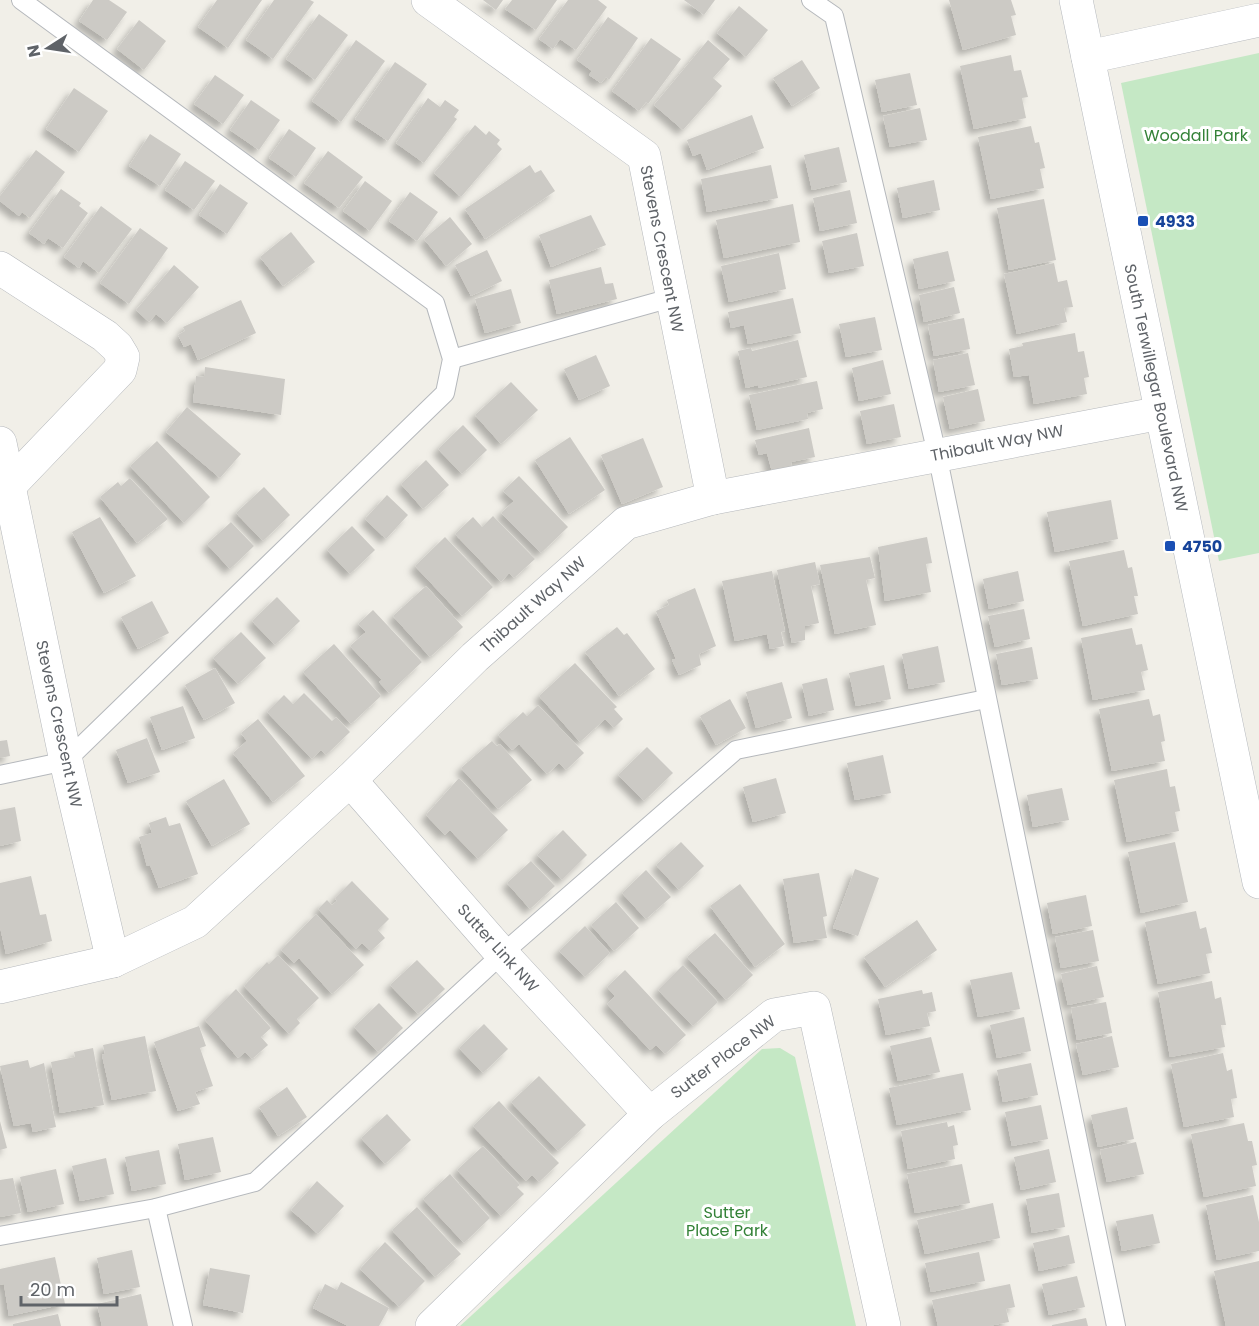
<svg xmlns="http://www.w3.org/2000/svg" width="1259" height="1326" font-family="Poppins,sans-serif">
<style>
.park{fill:#c5e8c5}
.building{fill:#cccac5;filter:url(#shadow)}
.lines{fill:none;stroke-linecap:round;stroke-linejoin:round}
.lane-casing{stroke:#b5b8bc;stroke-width:20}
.street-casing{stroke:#b5b8bc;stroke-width:34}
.secondary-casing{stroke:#b6babf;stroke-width:34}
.lane{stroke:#fff;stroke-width:18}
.street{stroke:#fff;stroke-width:33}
.secondary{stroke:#fff;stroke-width:33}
.transit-dot{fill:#1a4fb4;stroke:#fff;stroke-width:2}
.labels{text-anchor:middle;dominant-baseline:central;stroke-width:6;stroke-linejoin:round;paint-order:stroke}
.park-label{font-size:16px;fill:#348238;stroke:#fff}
.transit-label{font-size:16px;font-weight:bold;fill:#164399;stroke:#fff;text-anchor:start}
.street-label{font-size:16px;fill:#5f6368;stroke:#fff}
</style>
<defs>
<filter id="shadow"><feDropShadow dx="-5.5" dy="5.5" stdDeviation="3" flood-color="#0004"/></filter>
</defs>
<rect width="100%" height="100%" fill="#f1efe8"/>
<g class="park">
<polygon points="1259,53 1259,553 1219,561 1121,83"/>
<polygon points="780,1048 795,1057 856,1326 460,1326 762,1049"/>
</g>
<g class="building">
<polygon points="93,0 109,0 127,12 107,40 79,21"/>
<polygon points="217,0 262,0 228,48 198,27"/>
<polygon points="274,0 310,0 314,2 273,59 246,40"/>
<polygon points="483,0 503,0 496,10"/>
<polygon points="512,0 557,0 536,30 505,9"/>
<polygon points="568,0 598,0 607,7 576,50 560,39 553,49 539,39"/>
<polygon points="684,0 715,0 704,15"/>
<polygon points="949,0 1011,0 1016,15 1011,16 1016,35 963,50"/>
<polygon points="739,6 768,30 746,57 717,33"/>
<polygon points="319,14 348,35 315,80 286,59"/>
<polygon points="608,17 638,38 609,80 606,77 601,83 589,75 592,71 577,60"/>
<polygon points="139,20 166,41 144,70 117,49"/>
<polygon points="651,38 681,59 648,104 646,102 639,111 612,91"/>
<polygon points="356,40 385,61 341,122 312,101"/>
<polygon points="708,40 730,59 713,78 722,86 683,130 654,105"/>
<polygon points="1011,55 1014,71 1021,70 1028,97 1022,98 1026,118 974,129 960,66"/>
<polygon points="802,60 820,88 792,106 773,78"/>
<polygon points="395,62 427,84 388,141 355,119"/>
<polygon points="910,73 917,105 882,112 875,80"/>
<polygon points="215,75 244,95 223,124 194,104"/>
<polygon points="74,88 108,111 79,152 46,129"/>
<polygon points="428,98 440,107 445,100 459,110 454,117 457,119 424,163 396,143"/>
<polygon points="251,100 280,120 259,150 230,130"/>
<polygon points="920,108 927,140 890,147 883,116"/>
<polygon points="752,115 764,148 707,170 701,153 693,156 687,140"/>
<polygon points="475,125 486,135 489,131 500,140 497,144 502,149 461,197 434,173"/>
<polygon points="1031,126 1035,143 1039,142 1045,168 1040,169 1044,188 991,199 978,137"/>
<polygon points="289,129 316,148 296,177 269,158"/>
<polygon points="150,134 181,154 160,186 129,166"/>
<polygon points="839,147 847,182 812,190 804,155"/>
<polygon points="36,150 65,172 30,218 22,212 19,216 0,201 0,196"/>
<polygon points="328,151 363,177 339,208 304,183"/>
<polygon points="185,161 215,181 194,210 165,190"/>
<polygon points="530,165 535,173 541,170 555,191 485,239 465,209"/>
<polygon points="771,165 778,198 707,212 701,179"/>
<polygon points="934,180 940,210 903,218 897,188"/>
<polygon points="365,181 392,201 370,231 343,211"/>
<polygon points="220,184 248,203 227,234 199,215"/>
<polygon points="61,189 81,203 79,206 88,213 63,248 48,238 44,244 29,233"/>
<polygon points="850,190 857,223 820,231 813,198"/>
<polygon points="410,192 438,212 417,241 389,221"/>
<polygon points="1044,199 1056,260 1009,270 997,208"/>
<polygon points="793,204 800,242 724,258 716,220"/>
<polygon points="101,206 132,229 99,273 83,261 79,268 64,257"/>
<polygon points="591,215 606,245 551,267 539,235"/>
<polygon points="450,217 472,244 446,266 424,239"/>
<polygon points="140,228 168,248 129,304 100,283"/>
<polygon points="291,232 315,262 283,286 260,257"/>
<polygon points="857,233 864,266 829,273 822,241"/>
<polygon points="487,250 502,281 471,296 455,265"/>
<polygon points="948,251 955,281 919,289 913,259"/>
<polygon points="779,253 786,289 729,302 721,266"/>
<polygon points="1054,263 1058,282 1067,280 1073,307 1064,308 1067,322 1017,334 1004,274"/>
<polygon points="174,265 199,287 167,323 156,314 149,322 136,310"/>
<polygon points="601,267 605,284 613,283 617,299 557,314 549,280"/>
<polygon points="954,287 960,313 924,322 919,295"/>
<polygon points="511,289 521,323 485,333 475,299"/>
<polygon points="793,298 801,333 748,344 744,325 731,328 728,312"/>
<polygon points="241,300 256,333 198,360 191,344 184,347 178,335 185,331 183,327"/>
<polygon points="875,317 882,350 846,357 839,324"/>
<polygon points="964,318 970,349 934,356 928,325"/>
<polygon points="1075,333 1078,352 1084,351 1089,377 1084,378 1087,394 1034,404 1029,375 1014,377 1009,349 1023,346 1022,343"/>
<polygon points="798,340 807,377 758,388 758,385 746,388 738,351 751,348 752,351"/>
<polygon points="968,353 975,385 939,392 933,360"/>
<polygon points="596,355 610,386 579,400 564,369"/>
<polygon points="883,360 891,394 859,401 852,368"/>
<polygon points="205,367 285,379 281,415 193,402 196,376 204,377"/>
<polygon points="817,381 823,409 807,413 808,419 757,430 749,395"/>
<polygon points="511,382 538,410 501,444 475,415"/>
<polygon points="978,389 985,421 950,429 943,397"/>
<polygon points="894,404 901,437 867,444 860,411"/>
<polygon points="187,407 241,454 220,478 166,432"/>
<polygon points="463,425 487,450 462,474 438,449"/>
<polygon points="809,428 815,457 791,462 792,467 772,472 767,453 759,455 755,440"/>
<polygon points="570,437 605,490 569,514 535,460"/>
<polygon points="643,438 663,487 622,504 601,455"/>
<polygon points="157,441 210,497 184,523 130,466"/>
<polygon points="426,460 449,485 423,509 401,484"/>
<polygon points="519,476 568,527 541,553 501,513 514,501 503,491"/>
<polygon points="130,478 168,519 137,543 100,497 118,482 121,486"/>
<polygon points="264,487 290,515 263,541 236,513"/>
<polygon points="387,495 408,515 386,539 365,519"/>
<polygon points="1111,500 1118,539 1055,552 1047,512"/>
<polygon points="493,516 535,559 514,578 509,573 501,582 455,534 473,517 482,527"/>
<polygon points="100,517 136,576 104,593 72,532"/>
<polygon points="231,522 254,546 230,569 207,544"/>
<polygon points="352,526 375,550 350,574 327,550"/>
<polygon points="445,537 493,587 462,616 415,566"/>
<polygon points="927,537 932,563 926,564 931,592 885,601 878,547"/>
<polygon points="1124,550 1128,568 1132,567 1138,596 1134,596 1138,614 1083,626 1069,561"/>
<polygon points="870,557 875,578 866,580 876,625 835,634 820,565"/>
<polygon points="815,562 820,584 811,586 819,623 805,626 805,640 792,643 777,570"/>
<polygon points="772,571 785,631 781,632 784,646 770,649 767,634 735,641 722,581"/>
<polygon points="1018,571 1024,601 989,609 983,579"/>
<polygon points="426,586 463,627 430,657 393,616"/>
<polygon points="695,588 716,646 699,654 701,665 679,675 672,660 676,659 656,611 669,605 667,600"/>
<polygon points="277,597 300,621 275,645 252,621"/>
<polygon points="152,601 169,633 138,649 121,617"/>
<polygon points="1024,609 1030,639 995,647 988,616"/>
<polygon points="373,610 422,662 389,693 379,682 382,680 350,646 366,632 358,624"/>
<polygon points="617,627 624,635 627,633 655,669 619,696 585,652"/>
<polygon points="1132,628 1136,645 1142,644 1148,670 1141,672 1145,690 1093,700 1081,638"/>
<polygon points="241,632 266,658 238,684 213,658"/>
<polygon points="334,644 381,696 351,724 303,672"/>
<polygon points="938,646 945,682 909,689 902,654"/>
<polygon points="1032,647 1038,679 1002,685 996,654"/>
<polygon points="575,663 617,707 614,709 623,719 614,728 605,719 580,742 539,696"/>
<polygon points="884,665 891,699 856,706 849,673"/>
<polygon points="215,668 235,703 204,720 185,685"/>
<polygon points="827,678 834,710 809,716 802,684"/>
<polygon points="782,682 792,718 756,728 746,692"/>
<polygon points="304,693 332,721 336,717 350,732 326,755 321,750 312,759 267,712 284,695 293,704"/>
<polygon points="730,699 746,728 716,745 700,716"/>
<polygon points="1149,699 1153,716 1160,714 1165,741 1161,742 1165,761 1112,771 1099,709"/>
<polygon points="538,705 584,753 566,770 559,763 547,774 519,744 512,750 498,735 523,712 527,716"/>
<polygon points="183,706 195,738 162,750 150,717"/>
<polygon points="258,719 305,776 273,802 233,753 247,741 241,733"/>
<polygon points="147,738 160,772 128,783 116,750"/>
<polygon points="7,740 10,756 0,758 0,741"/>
<polygon points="492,741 497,746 500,744 532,780 498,809 461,768"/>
<polygon points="647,747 673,773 644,801 618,775"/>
<polygon points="883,755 891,793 855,800 847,763"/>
<polygon points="1167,769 1170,787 1175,786 1180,811 1175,812 1179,831 1127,842 1114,780"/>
<polygon points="459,778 508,830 478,859 450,830 445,835 426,815"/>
<polygon points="776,778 786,813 753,822 743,787"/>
<polygon points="224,779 250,824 212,846 186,801"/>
<polygon points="1062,788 1069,820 1033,827 1027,795"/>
<polygon points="15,807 21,841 0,846 0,810"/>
<polygon points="166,817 169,826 180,823 198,874 159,888 150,865 147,866 139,837 152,833 149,823"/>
<polygon points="563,830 587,855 562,880 537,855"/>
<polygon points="681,842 704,866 679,890 656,865"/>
<polygon points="1175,842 1188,902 1141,913 1128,852"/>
<polygon points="531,861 555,886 530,909 507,883"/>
<polygon points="855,869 879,878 858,936 833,928"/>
<polygon points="646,870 671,897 646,919 622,893"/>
<polygon points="819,873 827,916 823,917 827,938 794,943 783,879"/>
<polygon points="31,876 40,915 46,914 52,941 6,954 0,927 0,883"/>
<polygon points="352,881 389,919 378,930 385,938 371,951 362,943 356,949 318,909 327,900 332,905 337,901 335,898"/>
<polygon points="740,884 785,944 755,967 710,906"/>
<polygon points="1086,895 1092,926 1053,934 1047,903"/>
<polygon points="616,902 639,928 614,951 591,925"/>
<polygon points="1196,911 1200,929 1206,927 1212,953 1206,954 1210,973 1158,984 1145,922"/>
<polygon points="316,914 364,965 332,994 299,958 294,963 281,950"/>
<polygon points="917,920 937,950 885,987 864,957"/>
<polygon points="585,926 610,953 585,977 559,951"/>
<polygon points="1093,930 1099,961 1061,968 1055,937"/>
<polygon points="715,933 753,975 726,1000 687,957"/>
<polygon points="278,955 319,998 297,1019 300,1023 289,1034 244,986 267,962 269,964"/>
<polygon points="417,960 445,989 418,1014 390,985"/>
<polygon points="683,965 718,1002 693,1026 658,990"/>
<polygon points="1097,966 1104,997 1068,1005 1061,974"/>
<polygon points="625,970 686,1035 665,1054 656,1045 650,1050 607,1004 615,996 607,987"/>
<polygon points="1012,972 1020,1009 978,1017 970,980"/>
<polygon points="1212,981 1215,999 1221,997 1226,1025 1221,1025 1225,1047 1170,1057 1158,992"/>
<polygon points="236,989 271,1028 261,1037 268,1045 252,1059 245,1052 238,1058 205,1020"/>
<polygon points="922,990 923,994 932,992 936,1011 927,1013 930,1026 886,1035 878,999"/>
<polygon points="1106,1002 1112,1033 1077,1040 1071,1008"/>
<polygon points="379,1003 403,1028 378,1052 354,1027"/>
<polygon points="1024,1017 1031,1051 997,1058 990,1025"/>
<polygon points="484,1024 508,1049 483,1073 459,1048"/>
<polygon points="199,1026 206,1046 200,1048 213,1086 195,1092 200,1104 178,1111 154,1042"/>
<polygon points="145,1036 156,1091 112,1100 102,1055 105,1054 103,1045"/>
<polygon points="1112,1036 1119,1067 1083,1075 1076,1044"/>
<polygon points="931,1037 940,1072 898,1081 890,1046"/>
<polygon points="93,1048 104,1105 60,1113 51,1062 75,1057 74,1052"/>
<polygon points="1223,1053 1227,1071 1232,1069 1237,1098 1231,1099 1234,1117 1184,1127 1171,1064"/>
<polygon points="28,1060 30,1068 44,1063 56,1127 33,1132 31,1123 14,1126 0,1066"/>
<polygon points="1031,1063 1038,1095 1003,1102 997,1070"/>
<polygon points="963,1073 971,1110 897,1125 889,1088"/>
<polygon points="539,1076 586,1125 558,1151 511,1102"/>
<polygon points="287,1087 307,1117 278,1136 259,1107"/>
<polygon points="499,1101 559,1163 539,1182 532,1175 526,1181 473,1126"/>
<polygon points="1041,1105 1048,1139 1012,1146 1005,1112"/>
<polygon points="1127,1107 1134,1139 1098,1147 1091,1115"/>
<polygon points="387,1114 411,1140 385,1164 361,1138"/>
<polygon points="0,1121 7,1148 0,1150"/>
<polygon points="947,1122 948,1127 954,1125 958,1145 953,1146 955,1159 908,1169 901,1131"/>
<polygon points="1244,1123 1248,1141 1252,1141 1257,1165 1252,1166 1256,1186 1204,1197 1191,1134"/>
<polygon points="213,1137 221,1172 185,1180 178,1144"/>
<polygon points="1136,1142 1144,1174 1107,1182 1100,1150"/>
<polygon points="483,1146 520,1185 517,1187 524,1194 501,1216 457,1170"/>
<polygon points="1049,1149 1056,1182 1021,1190 1014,1157"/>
<polygon points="159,1150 166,1184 132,1191 125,1157"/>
<polygon points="106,1158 114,1194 80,1201 72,1166"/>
<polygon points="962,1164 970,1203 915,1213 907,1174"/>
<polygon points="56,1169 64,1204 28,1212 20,1177"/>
<polygon points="450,1174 490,1218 464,1243 423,1199"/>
<polygon points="13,1178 21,1213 0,1217 0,1180"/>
<polygon points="317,1181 344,1206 318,1234 291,1210"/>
<polygon points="1059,1193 1065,1227 1032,1233 1026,1199"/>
<polygon points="1253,1195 1259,1222 1259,1251 1217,1260 1206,1205"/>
<polygon points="993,1203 1000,1238 925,1254 917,1220"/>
<polygon points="417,1207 461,1254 435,1277 392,1230"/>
<polygon points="1153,1214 1160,1243 1122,1251 1116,1221"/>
<polygon points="1069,1235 1075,1263 1039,1271 1033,1243"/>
<polygon points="385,1242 425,1281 399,1307 360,1269"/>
<polygon points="132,1250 140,1287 104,1294 97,1258"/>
<polygon points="979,1252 985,1281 931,1292 925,1263"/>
<polygon points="55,1257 65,1304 9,1316 4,1284 0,1285 0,1269"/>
<polygon points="1259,1261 1259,1326 1226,1326 1214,1271"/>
<polygon points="210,1268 250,1275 243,1313 203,1305"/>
<polygon points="1077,1276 1085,1307 1049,1315 1042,1284"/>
<polygon points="341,1282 389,1308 379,1326 348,1326 313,1308 325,1284 337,1290"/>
<polygon points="1010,1284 1015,1307 1006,1309 1009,1322 989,1326 938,1326 932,1300"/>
<polygon points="141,1294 148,1326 102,1326 97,1304"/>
<polygon points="58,1314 61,1326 13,1326 13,1324"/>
<polygon points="1086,1318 1088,1326 1052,1326 1052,1325"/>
</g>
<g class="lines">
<g class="lane-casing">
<g id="lane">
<polyline points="811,0 834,16 937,454 1116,1326"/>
<polyline points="452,359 671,298"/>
<polyline points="0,775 66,761 445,393 452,359 435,303 21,0"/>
<polyline points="156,1208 183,1326"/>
<polyline points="0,1236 156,1208 255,1182 502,954 736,750 986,699"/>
</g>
</g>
<g class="street-casing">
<g id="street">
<polyline points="428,0 644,156 713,498"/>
<polyline points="1088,57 1259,20"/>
<polyline points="0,268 105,336 117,347 123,357 120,370 8,487"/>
<polyline points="0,443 66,761 113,961"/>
<polyline points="350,780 502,954 650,1114"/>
<polyline points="0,987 113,961 195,922 350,780 475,657 626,523 713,498 1161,413"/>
<polyline points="432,1326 650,1114 774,1015 814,1008 884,1326"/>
</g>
</g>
<g class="secondary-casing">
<polyline id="secondary" points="1076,0 1259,882"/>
</g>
<use href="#lane" class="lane"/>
<use href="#street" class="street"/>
<use href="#secondary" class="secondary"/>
</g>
<g class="transit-dot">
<rect x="1137" y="215" width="12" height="12" rx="3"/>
<rect x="1164" y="540" width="12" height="12" rx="3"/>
</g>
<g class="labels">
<g class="park-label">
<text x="1196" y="135">Woodall Park</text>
<text x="727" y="1212">Sutter<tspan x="727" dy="18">Place Park</tspan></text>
</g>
<g class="transit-label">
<text x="1155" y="221">4933</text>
<text x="1182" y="546">4750</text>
</g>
<g class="street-label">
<text transform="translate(662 249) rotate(79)">Stevens Crescent NW</text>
<text transform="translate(1156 388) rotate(78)">South Terwillegar Boulevard NW</text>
<text transform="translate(997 443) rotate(-11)">Thibault Way NW</text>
<text transform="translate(533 605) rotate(-42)">Thibault Way NW</text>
<text transform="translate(59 724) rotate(78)">Stevens Crescent NW</text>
<text transform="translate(498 948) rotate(48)">Sutter Link NW</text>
<text transform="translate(723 1057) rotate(-37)">Sutter Place NW</text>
</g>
</g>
<g transform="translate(48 48) rotate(258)" stroke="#ffffff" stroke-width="4.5" paint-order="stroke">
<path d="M0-4.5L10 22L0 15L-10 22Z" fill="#5f6368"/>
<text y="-9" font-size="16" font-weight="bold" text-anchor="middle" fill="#5f6368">N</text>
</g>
<path d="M21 1296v9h96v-9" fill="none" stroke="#5f6368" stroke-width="3"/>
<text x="30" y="1296" font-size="18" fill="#5f6368" stroke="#ffffff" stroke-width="4.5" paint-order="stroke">20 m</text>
</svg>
